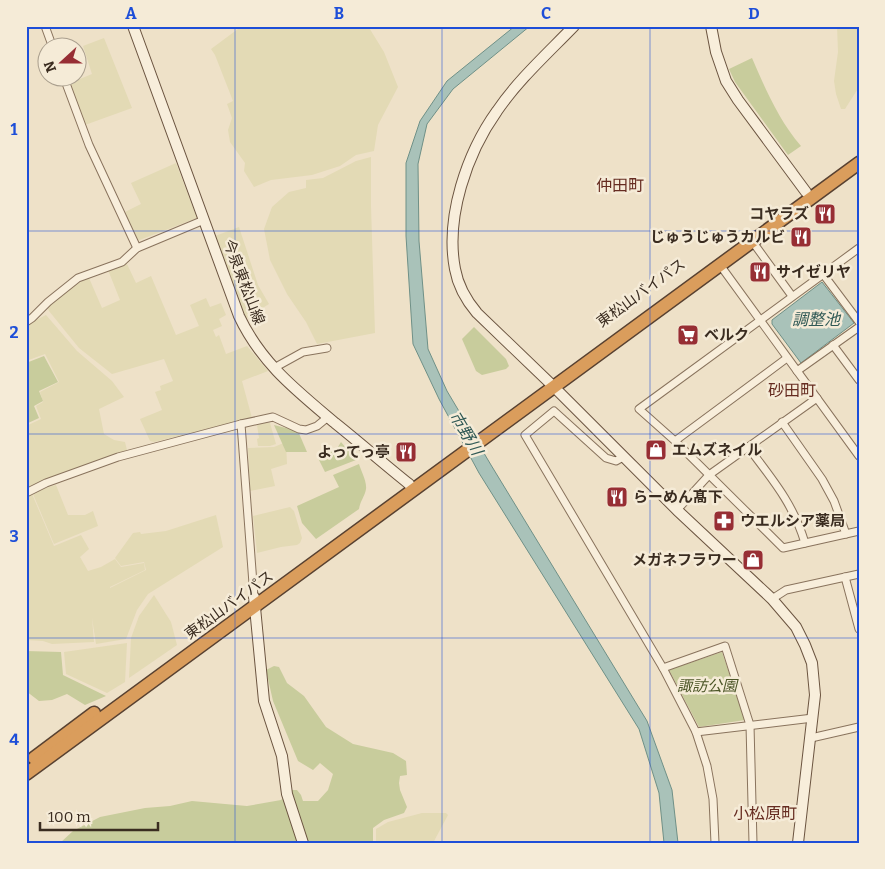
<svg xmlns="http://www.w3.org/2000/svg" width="885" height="869" font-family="Bitter,'Noto Sans JP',serif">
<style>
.farmland{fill:#e3dab5}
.green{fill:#c8cc9c}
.water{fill:#a9c2b9;stroke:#6f9087}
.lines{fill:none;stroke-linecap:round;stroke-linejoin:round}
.street-casing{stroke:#89735d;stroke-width:9}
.secondary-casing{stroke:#6b5440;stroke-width:12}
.highway-casing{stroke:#584131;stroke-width:15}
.street{stroke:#f8eedb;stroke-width:7}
.secondary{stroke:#f8eedb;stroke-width:10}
.highway{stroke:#da9d5c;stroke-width:12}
.grid{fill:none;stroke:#1d4ed8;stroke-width:1;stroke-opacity:0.55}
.labels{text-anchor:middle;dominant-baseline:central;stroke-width:5;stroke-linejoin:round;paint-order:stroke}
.poi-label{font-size:15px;font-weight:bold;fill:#3a2c20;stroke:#f5ebd7;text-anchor:start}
.street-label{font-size:15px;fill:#3a2c20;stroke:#f5ebd7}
.park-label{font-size:15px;font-style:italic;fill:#4c5627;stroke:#f5ebd7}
.neighbourhood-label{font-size:16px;fill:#662c21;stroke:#f5ebd7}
.water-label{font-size:16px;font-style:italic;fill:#305955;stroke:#f5ebd7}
.neatline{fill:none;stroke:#1d4ed8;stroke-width:2}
.grid-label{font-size:16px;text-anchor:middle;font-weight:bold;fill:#1d4ed8}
</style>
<rect width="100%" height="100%" fill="#eee1c8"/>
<g class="farmland">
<polygon points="242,26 368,26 384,52 398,87 378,125 374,151 356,155 340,166 312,175 271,180 254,187 244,171 245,163 230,142 228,130 232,118 227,104 233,101 215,55 211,49"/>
<polygon points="837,26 859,26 859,87 845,109 841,109 836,94 834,81 838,52"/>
<polygon points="104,38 132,108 85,125 70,83 92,74 83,46"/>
<polygon points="371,157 371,206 375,333 317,344 306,322 287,294 270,260 264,229 272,207 289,192 306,188 306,180 323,178 356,161"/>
<polygon points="176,163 197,218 137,241 125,212 141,204 131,183"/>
<polygon points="239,227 258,285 269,304 245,319 215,236"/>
<polygon points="127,264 136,283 151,276 176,335 199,326 190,305 206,298 210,307 221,303 226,315 219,319 222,326 213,330 216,337 219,335 226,354 247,346 268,371 242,381 252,418 154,442 150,441 140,419 162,410 155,392 161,390 160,386 173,381 164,359 112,374 79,348 49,311 47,306 81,281 89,278 102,308 120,300 108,270"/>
<polygon points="46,315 77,351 112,381 124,397 99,409 104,434 114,440 125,442 127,450 45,480 26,489 26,426 41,419 36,406 43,402 40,392 59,382 45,354 26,361 26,325"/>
<polygon points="265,423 270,423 276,444 270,446 258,446 257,439 259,438 257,425"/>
<polygon points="286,442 287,464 271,469 275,486 250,491 248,448 274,447"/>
<polygon points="56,485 68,515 85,515 93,511 98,526 54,544 33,494 45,488"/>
<polygon points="32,494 54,546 81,535 89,549 80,557 88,571 101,567 115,559 121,567 144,563 145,570 110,587 110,588 146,570 144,562 121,566 115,558 133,533 140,532 141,534 166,531 216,515 223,547 148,594 137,610 126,639 96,644 92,618 94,642 52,644 43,641 26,640 26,497"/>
<polygon points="290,507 294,511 297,521 302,538 300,543 297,545 281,547 257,553 253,516"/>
<polygon points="154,595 171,622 177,645 129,678 131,638 139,616"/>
<polygon points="127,643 125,682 107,693 66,674 64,652"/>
<polygon points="422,813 446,813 448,815 433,843 376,843 376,829 388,822"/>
</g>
<g class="green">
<path d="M752,58c13,30 27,63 49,88l-13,9 -53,-73 -6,-13z"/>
<polygon points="474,327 506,359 509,366 506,369 482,375 476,371 462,339"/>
<polygon points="44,356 58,382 39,391 43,401 34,406 39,418 26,424 26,363"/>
<polygon points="274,425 298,431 307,452 286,452"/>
<polygon points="341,442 356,460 325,472 317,456 338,447"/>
<path d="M359,464c2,7 8,17 7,25 -1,7 -6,12 -7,20l-43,30 -14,-16 -5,-17 42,-19 -6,-12z"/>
<polygon points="26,651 61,652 63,675 106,696 85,705 67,694 52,700 39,701 26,691"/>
<polygon points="722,652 745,720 699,727 669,670"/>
<polygon points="274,666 279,667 287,683 304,696 326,727 353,744 393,753 406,761 407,775 400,776 399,783 400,790 407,807 404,813 384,820 373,828 373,843 60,843 73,831 100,817 145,808 170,806 192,801 247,806 281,800 292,790 297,790 301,795 303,801 318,801 328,790 333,774 320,763 313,770 298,761 273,701 266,670"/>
</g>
<g class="water">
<polygon points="515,26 530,26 453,89 427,124 418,164 419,241 428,349 447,391 491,465 647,721 672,790 678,843 664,843 659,793 639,729 479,473 439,399 413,344 406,236 406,163 420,121 447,81"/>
<polygon points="822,282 854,323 801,363 772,324 772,320"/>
</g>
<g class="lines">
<g class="street-casing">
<g id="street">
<polyline points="45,26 53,48"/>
<polyline points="64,78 89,145 137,248"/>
<polyline points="752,241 792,296"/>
<polyline points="859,248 639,409 675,441 783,548 859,531"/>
<polyline points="720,265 859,456"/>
<polyline points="823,274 859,322"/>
<polyline points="26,322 32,318 48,302 78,278 122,262 137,248 204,220"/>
<polyline points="833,345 859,380"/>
<polyline points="274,368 303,352 327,348"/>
<polyline points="797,371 859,327"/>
<polyline points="782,422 822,479 834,501 846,534"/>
<polyline points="241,424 254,597"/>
<polyline points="675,441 787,358"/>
<path d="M748,447c24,32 45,56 57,96"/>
<polyline points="623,457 616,461 606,458 554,411 525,435 663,668 696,732 707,766 713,799 715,843"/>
<polyline points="26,493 46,483 118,457 241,424 273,417 299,429 306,430 317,426 328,417"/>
<polyline points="677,510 709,475 817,398"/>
<polyline points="845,577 859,629"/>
<polyline points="772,599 786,590 859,574"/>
<polyline points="663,668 725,646 750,725 753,843"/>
<polyline points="696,732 813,718"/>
<polyline points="811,738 859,727"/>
</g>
</g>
<g class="secondary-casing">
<g id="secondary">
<path d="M133,26l106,290c22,47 57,74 96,107 25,20 49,41 74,61l4,6"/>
<path d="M574,26c-26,27 -56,54 -77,85 -30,42 -52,106 -42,158 3,17 11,31 22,44l77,74 123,123 95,89 24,28 9,18 7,18 3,32 -17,148"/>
<polyline points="711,26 716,52 726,81 738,100 806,192"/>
<polyline points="254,597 264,701 282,756 287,794 303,843"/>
</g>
</g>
<g class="highway-casing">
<g id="highway">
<polyline points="34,758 94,713"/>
<polyline points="26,774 859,163"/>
</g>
</g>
<use href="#street" class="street"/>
<use href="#secondary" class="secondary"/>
<use href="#highway" class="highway"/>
</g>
<path class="grid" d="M235,26v817M442,26v817M650,26v817M26,231h833M26,434h833M26,638h833"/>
<defs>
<g id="restaurant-square" transform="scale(1.125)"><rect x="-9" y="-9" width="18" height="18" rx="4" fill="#972e34" stroke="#f5ebd7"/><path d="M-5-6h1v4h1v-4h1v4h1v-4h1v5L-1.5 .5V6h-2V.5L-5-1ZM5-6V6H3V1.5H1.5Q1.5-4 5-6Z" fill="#fff"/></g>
<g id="supermarket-square" transform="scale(1.125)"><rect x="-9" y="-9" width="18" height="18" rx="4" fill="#972e34" stroke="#f5ebd7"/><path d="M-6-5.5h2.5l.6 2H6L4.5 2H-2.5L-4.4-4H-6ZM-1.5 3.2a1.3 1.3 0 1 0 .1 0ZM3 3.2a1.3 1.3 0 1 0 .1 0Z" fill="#fff"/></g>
<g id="shop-square" transform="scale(1.125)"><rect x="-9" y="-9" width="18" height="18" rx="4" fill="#972e34" stroke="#f5ebd7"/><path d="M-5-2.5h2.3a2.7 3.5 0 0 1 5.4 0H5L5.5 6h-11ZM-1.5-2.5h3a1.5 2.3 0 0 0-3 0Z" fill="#fff"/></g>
<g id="pharmacy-square" transform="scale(1.125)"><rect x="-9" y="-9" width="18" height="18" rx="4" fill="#972e34" stroke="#f5ebd7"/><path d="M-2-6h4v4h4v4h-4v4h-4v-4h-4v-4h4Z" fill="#fff"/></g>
</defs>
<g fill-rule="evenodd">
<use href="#restaurant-square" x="825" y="214"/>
<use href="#restaurant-square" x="801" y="237"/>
<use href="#restaurant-square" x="760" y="272"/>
<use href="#supermarket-square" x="688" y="335"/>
<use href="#shop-square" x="656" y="450"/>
<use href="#restaurant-square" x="406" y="452"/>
<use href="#restaurant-square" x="617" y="497"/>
<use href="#pharmacy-square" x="724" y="521"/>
<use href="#shop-square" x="753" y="560"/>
</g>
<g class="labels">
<g class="poi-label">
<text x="809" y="214" text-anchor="end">コヤラズ</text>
<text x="785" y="237" text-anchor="end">じゅうじゅうカルビ</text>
<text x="776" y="272">サイゼリヤ</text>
<text x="704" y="335">ベルク</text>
<text x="672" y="450">エムズネイル</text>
<text x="390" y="452" text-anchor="end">よってっ亭</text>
<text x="633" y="497">らーめん髙下</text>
<text x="740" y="521">ウエルシア薬局</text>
<text x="737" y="560" text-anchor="end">メガネフラワー</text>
</g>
<g class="street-label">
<text transform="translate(244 282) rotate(69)">今泉東松山線</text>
<text transform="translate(641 293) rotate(-36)">東松山バイパス</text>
<text transform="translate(229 605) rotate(-36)">東松山バイパス</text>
</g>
<g class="park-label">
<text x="707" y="686">諏訪公園</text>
</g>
<g class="neighbourhood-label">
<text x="620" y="185">仲田町</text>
<text x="792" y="390">砂田町</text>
<text x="765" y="813">小松原町</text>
</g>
<g class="water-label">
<text x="816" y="319">調整池</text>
<text transform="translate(466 433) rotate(59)">市野川</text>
</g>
</g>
<rect width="885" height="869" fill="none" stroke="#f5ebd7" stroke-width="55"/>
<g transform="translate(62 62) rotate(249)"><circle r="24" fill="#f5ebd7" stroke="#aa9f8e"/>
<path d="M0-4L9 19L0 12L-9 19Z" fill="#972e34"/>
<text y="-8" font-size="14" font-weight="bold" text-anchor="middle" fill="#3a2c20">N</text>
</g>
<path d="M40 822v8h118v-8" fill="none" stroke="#3a2c20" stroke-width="2.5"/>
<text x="48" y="822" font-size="15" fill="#3a2c20" stroke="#f5ebd7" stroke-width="4" paint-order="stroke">100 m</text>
<rect x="28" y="28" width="830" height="814" class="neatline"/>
<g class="grid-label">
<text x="131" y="19">A</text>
<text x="339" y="19">B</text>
<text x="546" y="19">C</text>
<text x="754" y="19">D</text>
<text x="14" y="135">1</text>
<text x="14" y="338">2</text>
<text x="14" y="542">3</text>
<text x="14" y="745">4</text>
</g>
</svg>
